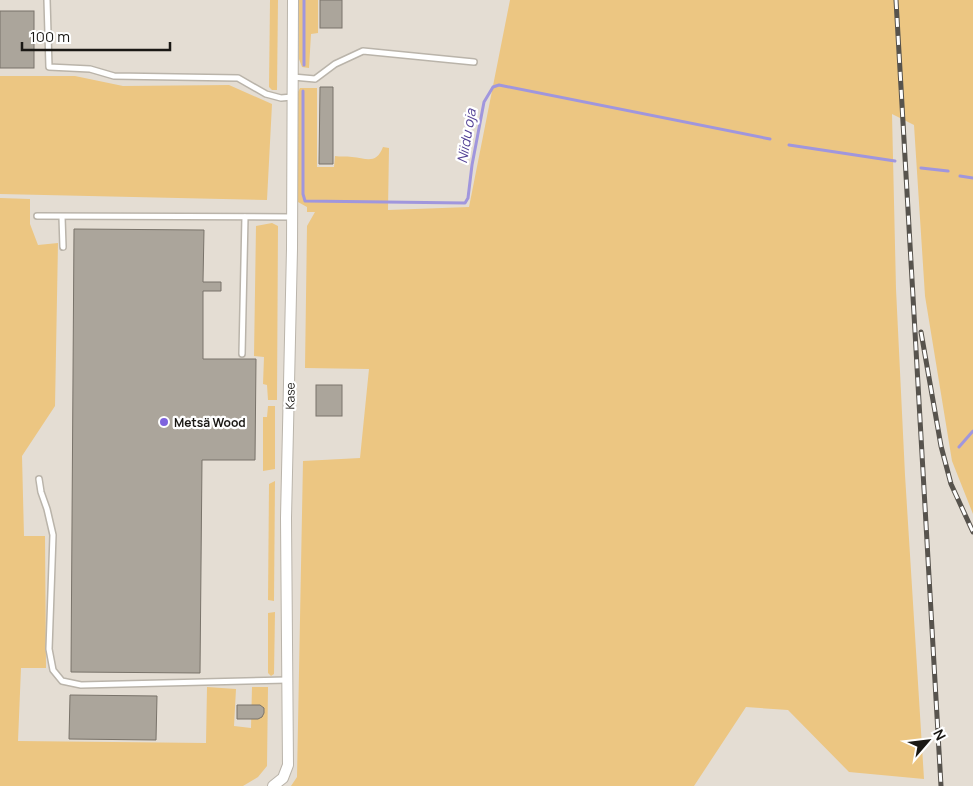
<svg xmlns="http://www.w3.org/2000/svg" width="973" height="786" font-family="Manrope,sans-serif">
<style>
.green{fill:#ecc682}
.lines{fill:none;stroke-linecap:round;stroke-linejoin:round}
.stream{stroke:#a096dd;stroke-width:3}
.building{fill:#aba59b;stroke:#79736a}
.lane-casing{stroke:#bab4aa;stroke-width:8}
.street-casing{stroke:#bab4aa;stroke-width:12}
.lane{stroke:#fff;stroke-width:5}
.street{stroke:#fff;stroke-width:10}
.rail-casing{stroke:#57534d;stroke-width:5}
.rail{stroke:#fff;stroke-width:3;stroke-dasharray:9;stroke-linecap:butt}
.poi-dot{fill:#7e63de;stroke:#fff;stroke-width:2}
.labels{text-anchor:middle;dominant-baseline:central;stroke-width:4.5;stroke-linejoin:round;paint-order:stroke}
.street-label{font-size:12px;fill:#1a1814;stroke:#fff}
.poi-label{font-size:12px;font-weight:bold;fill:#1a1814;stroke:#fff;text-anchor:start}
.water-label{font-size:14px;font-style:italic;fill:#544296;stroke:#fff}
</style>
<rect width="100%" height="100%" fill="#e4ddd3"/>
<g class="green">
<polygon points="270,0 278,0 277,90 272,90 269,87"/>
<polygon points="299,0 318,0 318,33 311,34 309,68 302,67 299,59"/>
<path d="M510,0h463v514l-21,-53 -27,-165 -11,-171 -22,-11 4,175 9,186 19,304 -75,-7 -61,-62 -42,-3 -52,79h-403l6,-9 6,-316 57,-3 9,-89 -64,-1 2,-142 8,-14h-8v-5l-9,-5v-110l2,-4h17v79h17l1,-11c5,1 11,0 17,1 14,1 24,8 31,-10l6,1 -1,62 81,-3z"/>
<polygon points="0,76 75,76 123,86 229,85 272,104 267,200 0,194"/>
<polygon points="0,198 30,199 30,224 38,245 58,243 55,406 22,456 24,536 45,536 46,668 21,668 18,741 206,743 207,687 236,689 234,726 251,728 252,687 268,687 267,766 258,777 243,786 0,786"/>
<polygon points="272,223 278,226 277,400 268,400 267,385 263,384 264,357 254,356 256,226"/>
<polygon points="268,406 275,406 275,469 263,471 263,417 267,417"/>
<polygon points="275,481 274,601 268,600 269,484"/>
<polygon points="275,612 274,674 271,676 268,673 268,613"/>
</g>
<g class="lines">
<g class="stream">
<polyline points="304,65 304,0"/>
<polyline points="303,91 303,194 305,201 465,203 468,198 472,165 484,102 493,87 499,85 770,139"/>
<polyline points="789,145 895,161"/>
<polyline points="921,168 948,171"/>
<polyline points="960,176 973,178"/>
<polyline points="959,447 973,431"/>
</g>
</g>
<g class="building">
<rect x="320" y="0" width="22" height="28"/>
<rect x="0" y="11" width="34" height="57"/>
<polygon points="320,87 333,87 333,164 319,164"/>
<polygon points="74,229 204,230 203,282 221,282 221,291 203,291 203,359 256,359 255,460 202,460 200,673 71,672"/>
<rect x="316" y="385" width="26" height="31"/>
<polygon points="70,695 157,696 156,740 69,739"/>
<polygon points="237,705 260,705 264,708 264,713 262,717 258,719 237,719"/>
</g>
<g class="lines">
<g class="lane-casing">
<g id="lane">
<polyline points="47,0 49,67 90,69 114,76 238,78 266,94 281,98 292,97"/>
<polyline points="293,77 315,79 335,64 363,51 474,62"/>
<polyline points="37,216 292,217"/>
<polyline points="62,217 63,247"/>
<polyline points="242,354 245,217"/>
<polyline points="39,479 41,492 47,509 53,535 49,649 53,670 62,681 81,685 287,680"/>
</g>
</g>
<g class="street-casing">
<polyline id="street" points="273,786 283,778 288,765 286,518 292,249 293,0"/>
</g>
<use href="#lane" class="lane"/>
<use href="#street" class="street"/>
<g class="rail-casing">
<g id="rail">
<polyline points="896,0 941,786"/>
<polyline points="921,332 941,446 951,484 973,532"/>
</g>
</g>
<use href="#rail" class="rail"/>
</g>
<circle class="poi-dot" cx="164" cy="422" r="5"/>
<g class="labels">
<g class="street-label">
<text transform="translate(290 396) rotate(-89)">Kase</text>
</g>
<g class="poi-label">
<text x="174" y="422">Metsä Wood</text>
</g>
<g class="water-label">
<text transform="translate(466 136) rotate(-80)">Niidu oja</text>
</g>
</g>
<g transform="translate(928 741) rotate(62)" stroke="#ffffff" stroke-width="4" paint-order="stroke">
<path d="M0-4L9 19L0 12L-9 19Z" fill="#1a1814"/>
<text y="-8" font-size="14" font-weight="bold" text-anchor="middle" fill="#1a1814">N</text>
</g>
<path d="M22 42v8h148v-8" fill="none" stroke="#1a1814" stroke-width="2.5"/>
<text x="30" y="42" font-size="15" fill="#1a1814" stroke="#ffffff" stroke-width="4" paint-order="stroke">100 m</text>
</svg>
